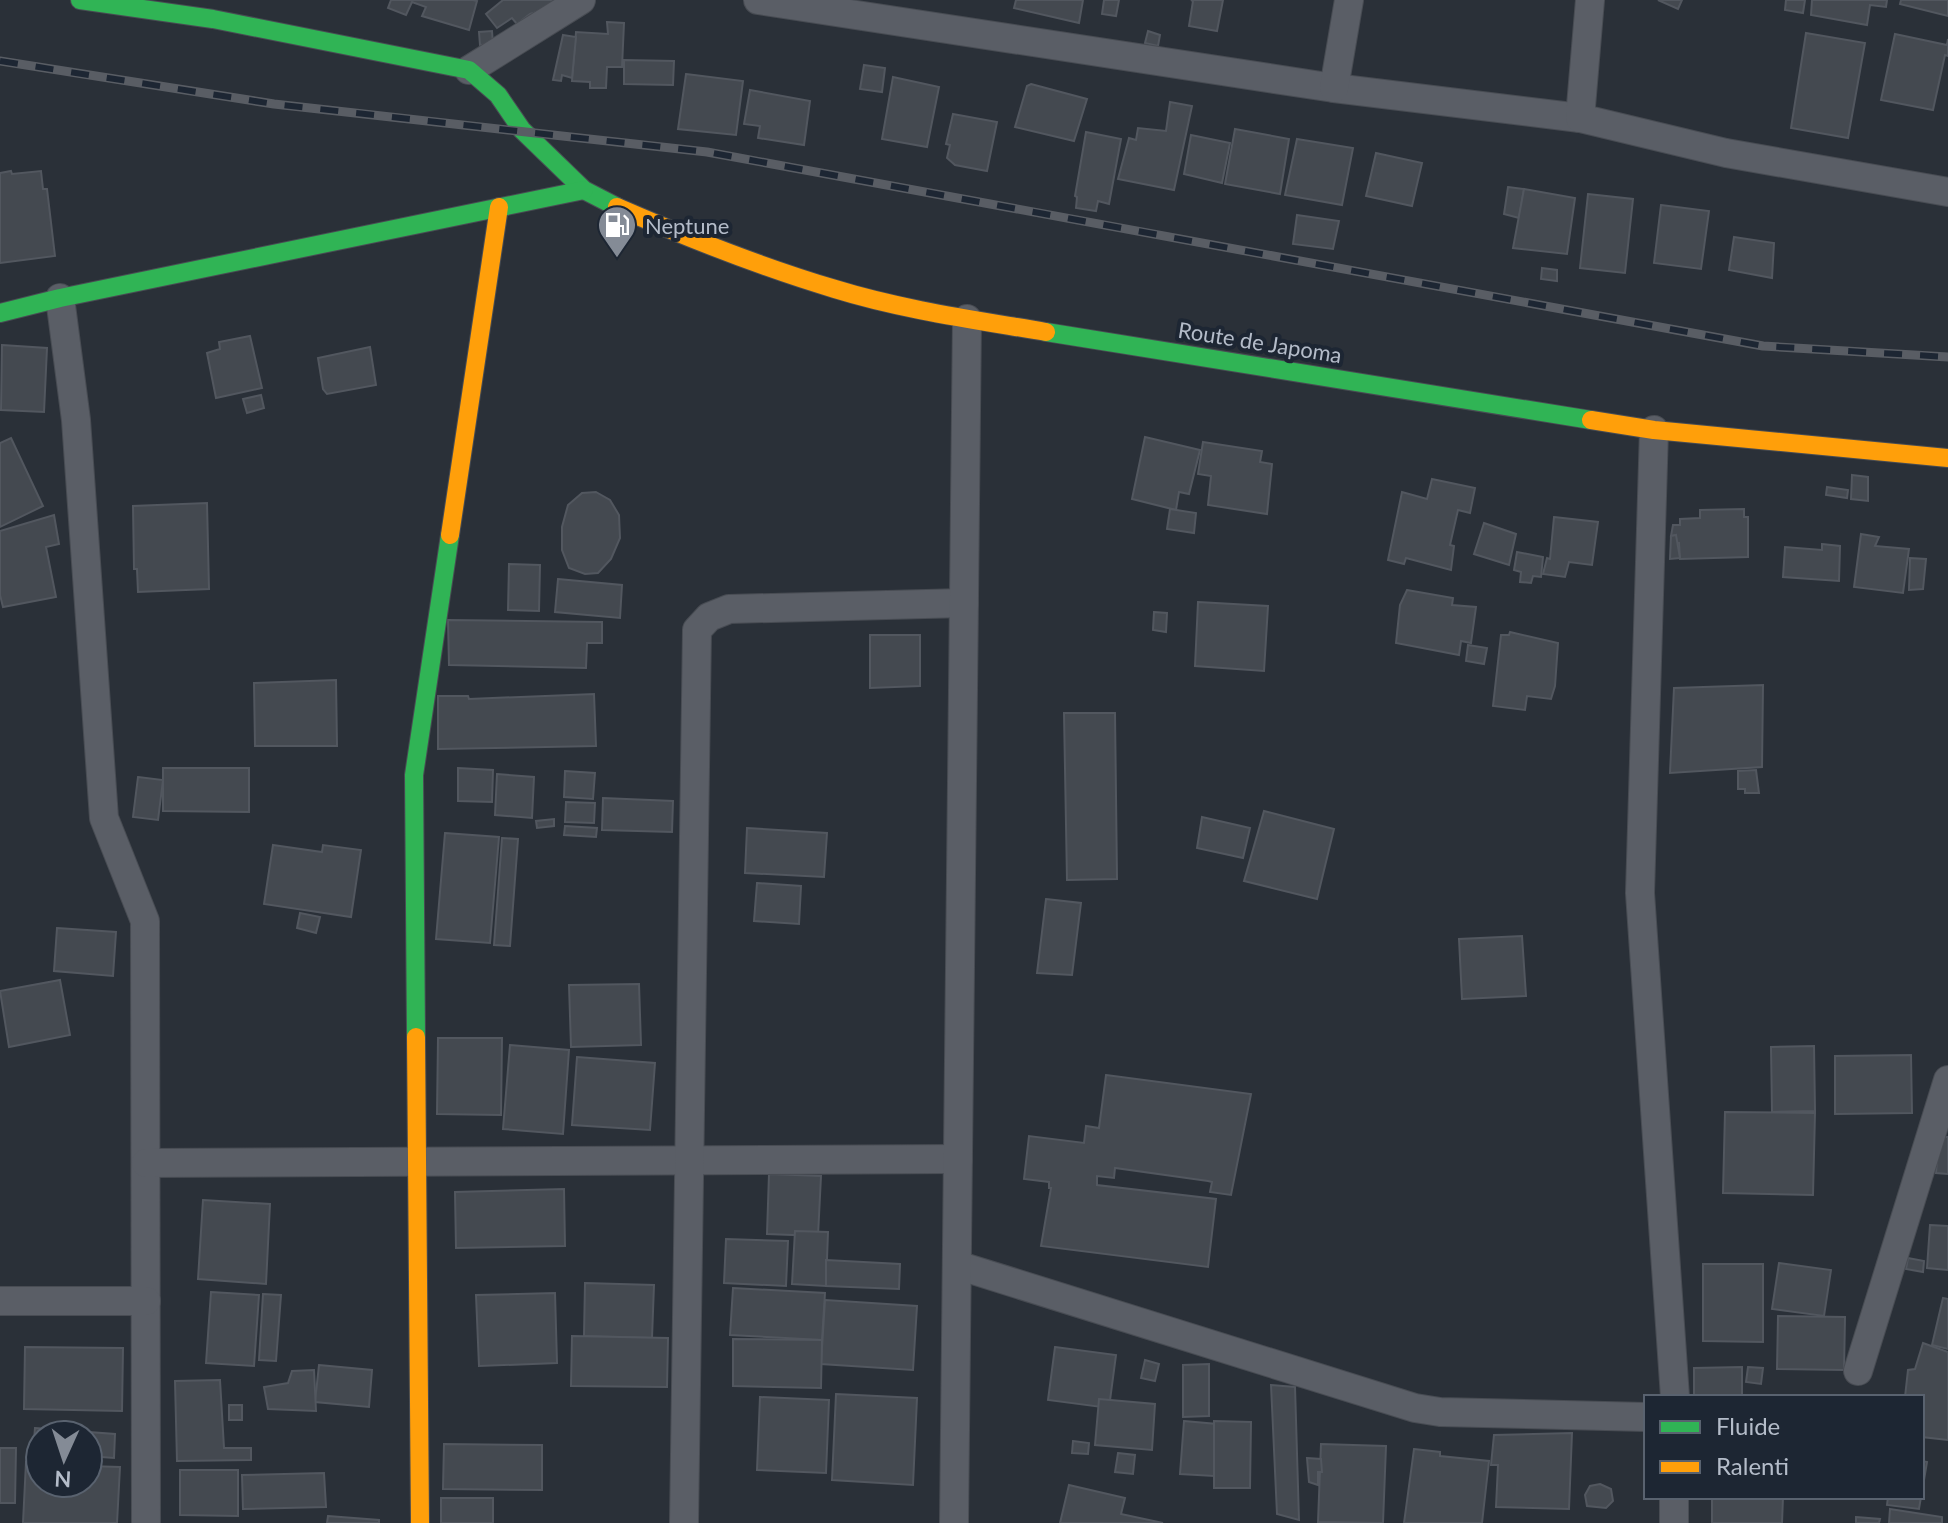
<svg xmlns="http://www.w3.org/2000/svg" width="1948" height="1523" font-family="Lato,sans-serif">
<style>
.building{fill:#444950;stroke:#52575f;stroke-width:2}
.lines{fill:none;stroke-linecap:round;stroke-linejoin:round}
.street-casing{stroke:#484c53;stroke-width:30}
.fast-casing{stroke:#484c53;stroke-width:20}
.slow-casing{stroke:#484c53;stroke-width:20}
.street{stroke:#5a5e66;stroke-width:28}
.fast{stroke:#30b455;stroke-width:18}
.slow{stroke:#ff9f0a;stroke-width:18}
.rail-casing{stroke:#595d64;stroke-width:9}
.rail{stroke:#1d2633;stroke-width:6;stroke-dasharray:18;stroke-linecap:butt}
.labels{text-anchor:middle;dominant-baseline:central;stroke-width:8;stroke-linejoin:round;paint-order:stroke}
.poi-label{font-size:22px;fill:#b4bcc9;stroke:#1d2633;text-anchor:start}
.street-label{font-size:22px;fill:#b4bcc9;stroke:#1d2633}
</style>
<rect width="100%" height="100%" fill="#2a3038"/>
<g class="building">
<polygon points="391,0 473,0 477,1 469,30 422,16 426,7 412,2 406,15 388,8"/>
<polygon points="503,0 577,0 530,14 517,24 512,18 497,28 486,14"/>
<polygon points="1016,0 1083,0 1079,23 1014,8"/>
<polygon points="1104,0 1119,0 1116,16 1102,14"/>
<polygon points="1191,0 1223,0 1217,31 1189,26 1193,1"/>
<polygon points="1658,0 1682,0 1678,9"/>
<polygon points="1786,0 1805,0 1803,13 1785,10"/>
<polygon points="1812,0 1887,0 1886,7 1870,5 1867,25 1811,15"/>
<polygon points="1901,0 1948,0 1948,16 1900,4"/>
<polygon points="607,22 624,23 622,67 607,67 606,88 590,88 590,82 572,81 576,32 608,34"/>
<polygon points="492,31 493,44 480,45 479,32"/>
<polygon points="1148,31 1160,35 1158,46 1145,43"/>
<polygon points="1806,33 1865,43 1848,138 1791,128"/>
<polygon points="1895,34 1947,45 1948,39 1948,56 1945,55 1933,110 1881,100"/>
<polygon points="563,35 576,37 572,78 562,75 561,81 553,80"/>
<polygon points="624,60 674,61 673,85 624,84"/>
<polygon points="864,65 885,68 882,92 860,89"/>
<polygon points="686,74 743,81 736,135 678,129"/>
<polygon points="893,77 939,87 927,147 882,139"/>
<polygon points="1031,84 1087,99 1074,141 1015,127 1027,86"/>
<polygon points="750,90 810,101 804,145 758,138 760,126 744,124"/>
<polygon points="1170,102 1192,106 1174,190 1118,179 1129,138 1136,140 1138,128 1166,131"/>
<polygon points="953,114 997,122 987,171 955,165 947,158 950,145 946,144"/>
<polygon points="1235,129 1289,139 1280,194 1225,184"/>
<polygon points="1086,132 1121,139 1109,204 1098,201 1096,211 1076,208 1077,197 1075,196"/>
<polygon points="1191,135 1230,143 1222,183 1184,174"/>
<polygon points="1297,139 1353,148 1342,205 1285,195"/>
<polygon points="1376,153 1422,163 1412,206 1366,196"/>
<polygon points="11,171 12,174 41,171 43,189 47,189 55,256 0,263 0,173"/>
<polygon points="1508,187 1524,189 1519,218 1504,214"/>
<polygon points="1524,189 1575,198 1567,254 1513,248"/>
<polygon points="1588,194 1633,199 1625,273 1580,268"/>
<polygon points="1661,205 1709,211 1701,269 1654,263"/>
<polygon points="1297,215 1339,221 1333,249 1293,244"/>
<polygon points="1734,237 1774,243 1772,278 1729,270"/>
<polygon points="1542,268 1557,270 1557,281 1541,279"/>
<polygon points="250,336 262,388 216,398 207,353 220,349 219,342"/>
<polygon points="2,345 47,348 44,412 1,410"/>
<polygon points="370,347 376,385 327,394 323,389 318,358"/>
<polygon points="261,395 264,408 247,413 243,399"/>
<polygon points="1145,437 1200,450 1189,494 1179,492 1176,510 1132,499"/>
<polygon points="11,438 43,506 0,527 0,443"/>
<polygon points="1203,442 1262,451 1260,462 1272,464 1267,514 1208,505 1211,476 1198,474"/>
<polygon points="1852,475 1868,477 1868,501 1851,499"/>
<polygon points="1432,479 1475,488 1470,513 1458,510 1450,545 1454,546 1451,570 1406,558 1404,564 1388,560 1402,492 1427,499"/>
<polygon points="1827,487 1848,490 1847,498 1826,495"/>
<polygon points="596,492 610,500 619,515 620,538 611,559 598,573 585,574 569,568 562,550 562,527 568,505 582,493"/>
<polygon points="207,503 209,589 138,592 137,569 134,569 133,506"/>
<polygon points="1170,509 1196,513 1194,533 1167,529"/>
<polygon points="1744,509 1744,517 1748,517 1748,557 1680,559 1679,543 1676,543 1676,535 1671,536 1673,525 1680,525 1680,519 1700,518 1700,510"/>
<polygon points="54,515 59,544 46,547 56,597 3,607 0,595 0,531"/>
<polygon points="1554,517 1598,522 1592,565 1569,562 1565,577 1543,574 1547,558 1550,559"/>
<polygon points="1484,523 1516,534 1509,565 1474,554"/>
<polygon points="1861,534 1879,537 1875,546 1909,549 1903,593 1854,587"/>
<polygon points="1676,535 1680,558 1670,559 1671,536"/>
<polygon points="1822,544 1840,546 1839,581 1783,577 1785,547 1822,550"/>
<polygon points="1517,552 1543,557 1541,577 1533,576 1531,583 1520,582 1521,572 1514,570"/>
<polygon points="1910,558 1926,559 1923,589 1909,590"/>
<polygon points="509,564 540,565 539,611 508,610"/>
<polygon points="558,579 622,585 620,618 555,612"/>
<polygon points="1407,590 1453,598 1452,605 1476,607 1471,643 1461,641 1459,655 1396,643 1400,605"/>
<polygon points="1198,602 1268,606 1264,671 1195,666"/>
<polygon points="1154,612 1167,613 1166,632 1153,630"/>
<polygon points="448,620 602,622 602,643 587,643 586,668 449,665"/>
<polygon points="1510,632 1558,643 1555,686 1551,699 1527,696 1525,710 1493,706 1501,635 1509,635"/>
<polygon points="870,635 920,635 920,686 870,688"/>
<polygon points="1468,645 1487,648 1484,664 1466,661"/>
<polygon points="336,680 337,746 255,746 254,683"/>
<polygon points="1763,685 1762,767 1670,773 1674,688"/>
<polygon points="594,694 596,746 438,749 438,696 468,696 469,699"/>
<polygon points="1064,713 1115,713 1117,879 1067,880"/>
<polygon points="163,768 249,768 249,812 163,811"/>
<polygon points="458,768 493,770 492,802 458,801"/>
<polygon points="1756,770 1759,793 1745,793 1745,789 1738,789 1738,771"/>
<polygon points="565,771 595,773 593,799 564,797"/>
<polygon points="497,774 534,777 532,818 495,815"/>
<polygon points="138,777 163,780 158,820 133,817"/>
<polygon points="603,798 673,801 672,832 602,830"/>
<polygon points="566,802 595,803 594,823 565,822"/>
<polygon points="1264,811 1334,829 1317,899 1244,881"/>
<polygon points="1202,817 1250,828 1243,858 1197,848"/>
<polygon points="554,819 554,826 537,828 536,821"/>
<polygon points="565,826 597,828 596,837 564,835"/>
<polygon points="747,828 827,833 824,877 745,873"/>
<polygon points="445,833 499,837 490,943 436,939"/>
<polygon points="502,838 518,839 510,946 494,945"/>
<polygon points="273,845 322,852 323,845 361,850 351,917 264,904"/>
<polygon points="757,883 801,886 799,924 754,921"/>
<polygon points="1046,899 1081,903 1072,975 1037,973"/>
<polygon points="300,913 320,917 316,933 297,928"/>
<polygon points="57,928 116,932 113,976 54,971"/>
<polygon points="1522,936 1526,996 1462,999 1459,939"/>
<polygon points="60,980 70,1035 9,1047 0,991"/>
<polygon points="639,984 641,1045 571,1047 569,985"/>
<polygon points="438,1038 502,1038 501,1115 437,1114"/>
<polygon points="510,1045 569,1050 563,1134 503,1129"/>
<polygon points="1814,1046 1815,1111 1772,1112 1771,1047"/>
<polygon points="1911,1055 1912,1113 1835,1114 1835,1056"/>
<polygon points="577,1057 655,1063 650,1130 572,1125"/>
<polygon points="1106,1075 1251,1094 1231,1195 1210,1192 1212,1182 1208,1181 1115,1168 1114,1178 1097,1176 1097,1185 1216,1199 1208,1267 1041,1246 1051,1188 1049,1188 1049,1182 1024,1179 1029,1136 1084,1143 1086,1126 1099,1128"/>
<polygon points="1725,1112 1815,1113 1813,1195 1723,1193"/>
<polygon points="1939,1137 1948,1137 1948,1174 1936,1173"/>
<polygon points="769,1174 821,1176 818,1236 767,1234"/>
<polygon points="564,1189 565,1246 456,1248 455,1192"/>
<polygon points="203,1200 270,1204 266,1284 198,1279"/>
<polygon points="1930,1225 1948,1226 1948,1270 1927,1268"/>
<polygon points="795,1231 828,1232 826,1286 792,1284"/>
<polygon points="726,1239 788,1241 786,1286 724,1283"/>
<polygon points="1908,1258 1924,1261 1923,1272 1906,1269"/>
<polygon points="826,1260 900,1264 899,1289 826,1286"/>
<polygon points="1779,1263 1831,1270 1824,1316 1772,1309"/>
<polygon points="1703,1264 1763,1264 1763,1342 1703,1341"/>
<polygon points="585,1283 654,1285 652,1338 584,1336"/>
<polygon points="733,1288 825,1293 822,1340 730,1335"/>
<polygon points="211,1292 259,1295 254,1366 206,1363"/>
<polygon points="555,1293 557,1363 479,1366 476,1295"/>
<polygon points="263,1294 281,1295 276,1361 259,1360"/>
<polygon points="1943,1298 1948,1299 1948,1349 1932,1345"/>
<polygon points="825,1300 917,1306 913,1370 821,1364"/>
<polygon points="1778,1316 1845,1317 1844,1370 1777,1369"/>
<polygon points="572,1336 668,1338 667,1387 571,1386"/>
<polygon points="733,1339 822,1340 821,1388 733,1386"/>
<polygon points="1923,1343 1948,1352 1948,1440 1922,1437 1922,1397 1905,1397 1908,1370 1915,1369"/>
<polygon points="25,1347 123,1348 122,1411 24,1409"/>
<polygon points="1055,1347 1116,1355 1109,1408 1048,1400"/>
<polygon points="1145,1360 1159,1364 1155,1381 1141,1378"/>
<polygon points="1209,1364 1209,1416 1183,1417 1183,1365"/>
<polygon points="319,1365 372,1370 369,1407 315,1402"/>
<polygon points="1742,1367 1742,1397 1694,1397 1694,1368"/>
<polygon points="1748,1367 1763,1368 1761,1384 1746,1382"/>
<polygon points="314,1370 316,1411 268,1409 264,1387 288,1383 292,1371"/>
<polygon points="220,1380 224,1448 251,1448 251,1460 177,1461 175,1381"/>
<polygon points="1271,1385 1295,1387 1299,1520 1277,1514"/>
<polygon points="836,1394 917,1398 913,1485 832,1480"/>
<polygon points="760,1397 829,1400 826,1473 757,1470"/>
<polygon points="1099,1399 1155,1404 1152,1450 1095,1445"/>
<rect x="229" y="1405" width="13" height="15"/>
<polygon points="1184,1421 1217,1424 1214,1476 1180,1474"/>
<polygon points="1214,1421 1251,1422 1250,1488 1214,1488"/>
<polygon points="35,1428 115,1434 114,1458 88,1456 88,1435 40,1435 40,1453 33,1452"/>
<polygon points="1572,1433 1569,1509 1496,1507 1498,1465 1491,1465 1494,1435"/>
<polygon points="1073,1441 1089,1443 1088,1454 1072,1453"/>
<polygon points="444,1444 542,1445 542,1490 443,1489"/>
<polygon points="1321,1444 1386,1446 1383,1523 1318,1522"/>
<polygon points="0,1448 16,1448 15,1503 0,1503"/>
<polygon points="1414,1449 1440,1452 1440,1456 1489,1461 1482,1523 1404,1523"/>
<polygon points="1118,1453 1135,1455 1133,1474 1115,1472"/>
<polygon points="1307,1458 1321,1459 1322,1472 1318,1472 1318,1485 1309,1482"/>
<polygon points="1922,1461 1927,1462 1922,1492"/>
<polygon points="26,1462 40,1463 40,1483 88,1483 88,1466 120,1467 117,1523 23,1523"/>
<polygon points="180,1470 238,1470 238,1516 180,1515"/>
<polygon points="324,1473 326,1507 243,1509 242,1475"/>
<polygon points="1600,1484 1611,1489 1613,1501 1606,1508 1587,1506 1585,1495 1590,1486"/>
<polygon points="1069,1485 1125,1498 1121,1514 1163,1523 1060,1523"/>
<polygon points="1712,1497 1783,1497 1782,1523 1712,1523"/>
<polygon points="1888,1497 1921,1497 1919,1509 1887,1505"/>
<rect x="441" y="1498" width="52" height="25"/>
<polygon points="1890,1509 1942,1517 1942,1523 1889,1523"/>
<polygon points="328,1516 379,1520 379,1523 327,1523"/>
<polygon points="1856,1517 1880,1519 1879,1523 1856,1523"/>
</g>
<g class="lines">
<g class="street-casing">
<g id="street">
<polyline points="758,0 1334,88 1580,118"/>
<polyline points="1590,0 1580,118 1726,153 1948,192"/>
<polyline points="469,70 581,0"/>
<polyline points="1334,88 1349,0"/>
<polyline points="60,298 76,420 104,818 145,921 146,1523"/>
<polyline points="1654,430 1640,893 1675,1397"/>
<polyline points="146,1163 958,1159"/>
<polyline points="957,1265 1415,1408 1440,1412 1646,1417"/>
<polyline points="0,1301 146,1301"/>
<polyline points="1858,1371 1948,1080"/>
<polyline points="684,1523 697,630 709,617 729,609 964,603"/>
<polyline points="954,1523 967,319"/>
<polyline points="1674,1523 1674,1497"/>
</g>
</g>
<g class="fast-casing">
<g id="fast">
<polyline points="80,0 213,19 469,70 498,95 522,130 584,190 617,207"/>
<polyline points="0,313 60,298 584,190"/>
<polyline points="1046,332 1591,420"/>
<polyline points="416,1037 414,775 450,535"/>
</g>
</g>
<g class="slow-casing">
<g id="slow">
<path d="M617,207c71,31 144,60 218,82 68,21 141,31 211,43"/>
<polyline points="1591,420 1654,430 1948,458"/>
<polyline points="450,535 499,207"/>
<polyline points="416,1037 420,1523"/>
</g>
</g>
<use href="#street" class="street"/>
<use href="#fast" class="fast"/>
<use href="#slow" class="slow"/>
<g class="rail-casing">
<polyline id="rail" points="0,61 274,104 707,152 1763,346 1948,357"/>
</g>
<use href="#rail" class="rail"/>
</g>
<defs>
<g id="fuel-pin" transform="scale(2)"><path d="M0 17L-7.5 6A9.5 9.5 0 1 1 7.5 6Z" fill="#848b96" stroke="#1d2633"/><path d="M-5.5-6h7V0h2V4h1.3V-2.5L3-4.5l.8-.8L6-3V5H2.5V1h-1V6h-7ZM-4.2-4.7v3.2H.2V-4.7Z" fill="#fff"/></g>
</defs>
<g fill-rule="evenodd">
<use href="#fuel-pin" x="617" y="225"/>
</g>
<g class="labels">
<g class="poi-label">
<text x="645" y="225">Neptune</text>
</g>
<g class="street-label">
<text transform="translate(1260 342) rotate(9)">Route de Japoma</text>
</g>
</g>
<rect x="1644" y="1395" width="280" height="104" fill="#1d2633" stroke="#59626f" stroke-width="2"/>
<rect x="1660" y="1421" width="40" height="12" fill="#30b455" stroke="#59626f" stroke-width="2"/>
<text x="1716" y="1435" font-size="24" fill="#b4bcc9">Fluide</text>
<rect x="1660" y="1461" width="40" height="12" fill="#ff9f0a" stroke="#59626f" stroke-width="2"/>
<text x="1716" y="1475" font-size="24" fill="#b4bcc9">Ralenti</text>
<g transform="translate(64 1459) rotate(183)"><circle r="38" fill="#1d2633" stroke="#59626f" stroke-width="2"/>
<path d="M0-6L14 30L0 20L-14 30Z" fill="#848b96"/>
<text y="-12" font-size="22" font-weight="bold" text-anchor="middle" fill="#b4bcc9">N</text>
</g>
</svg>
